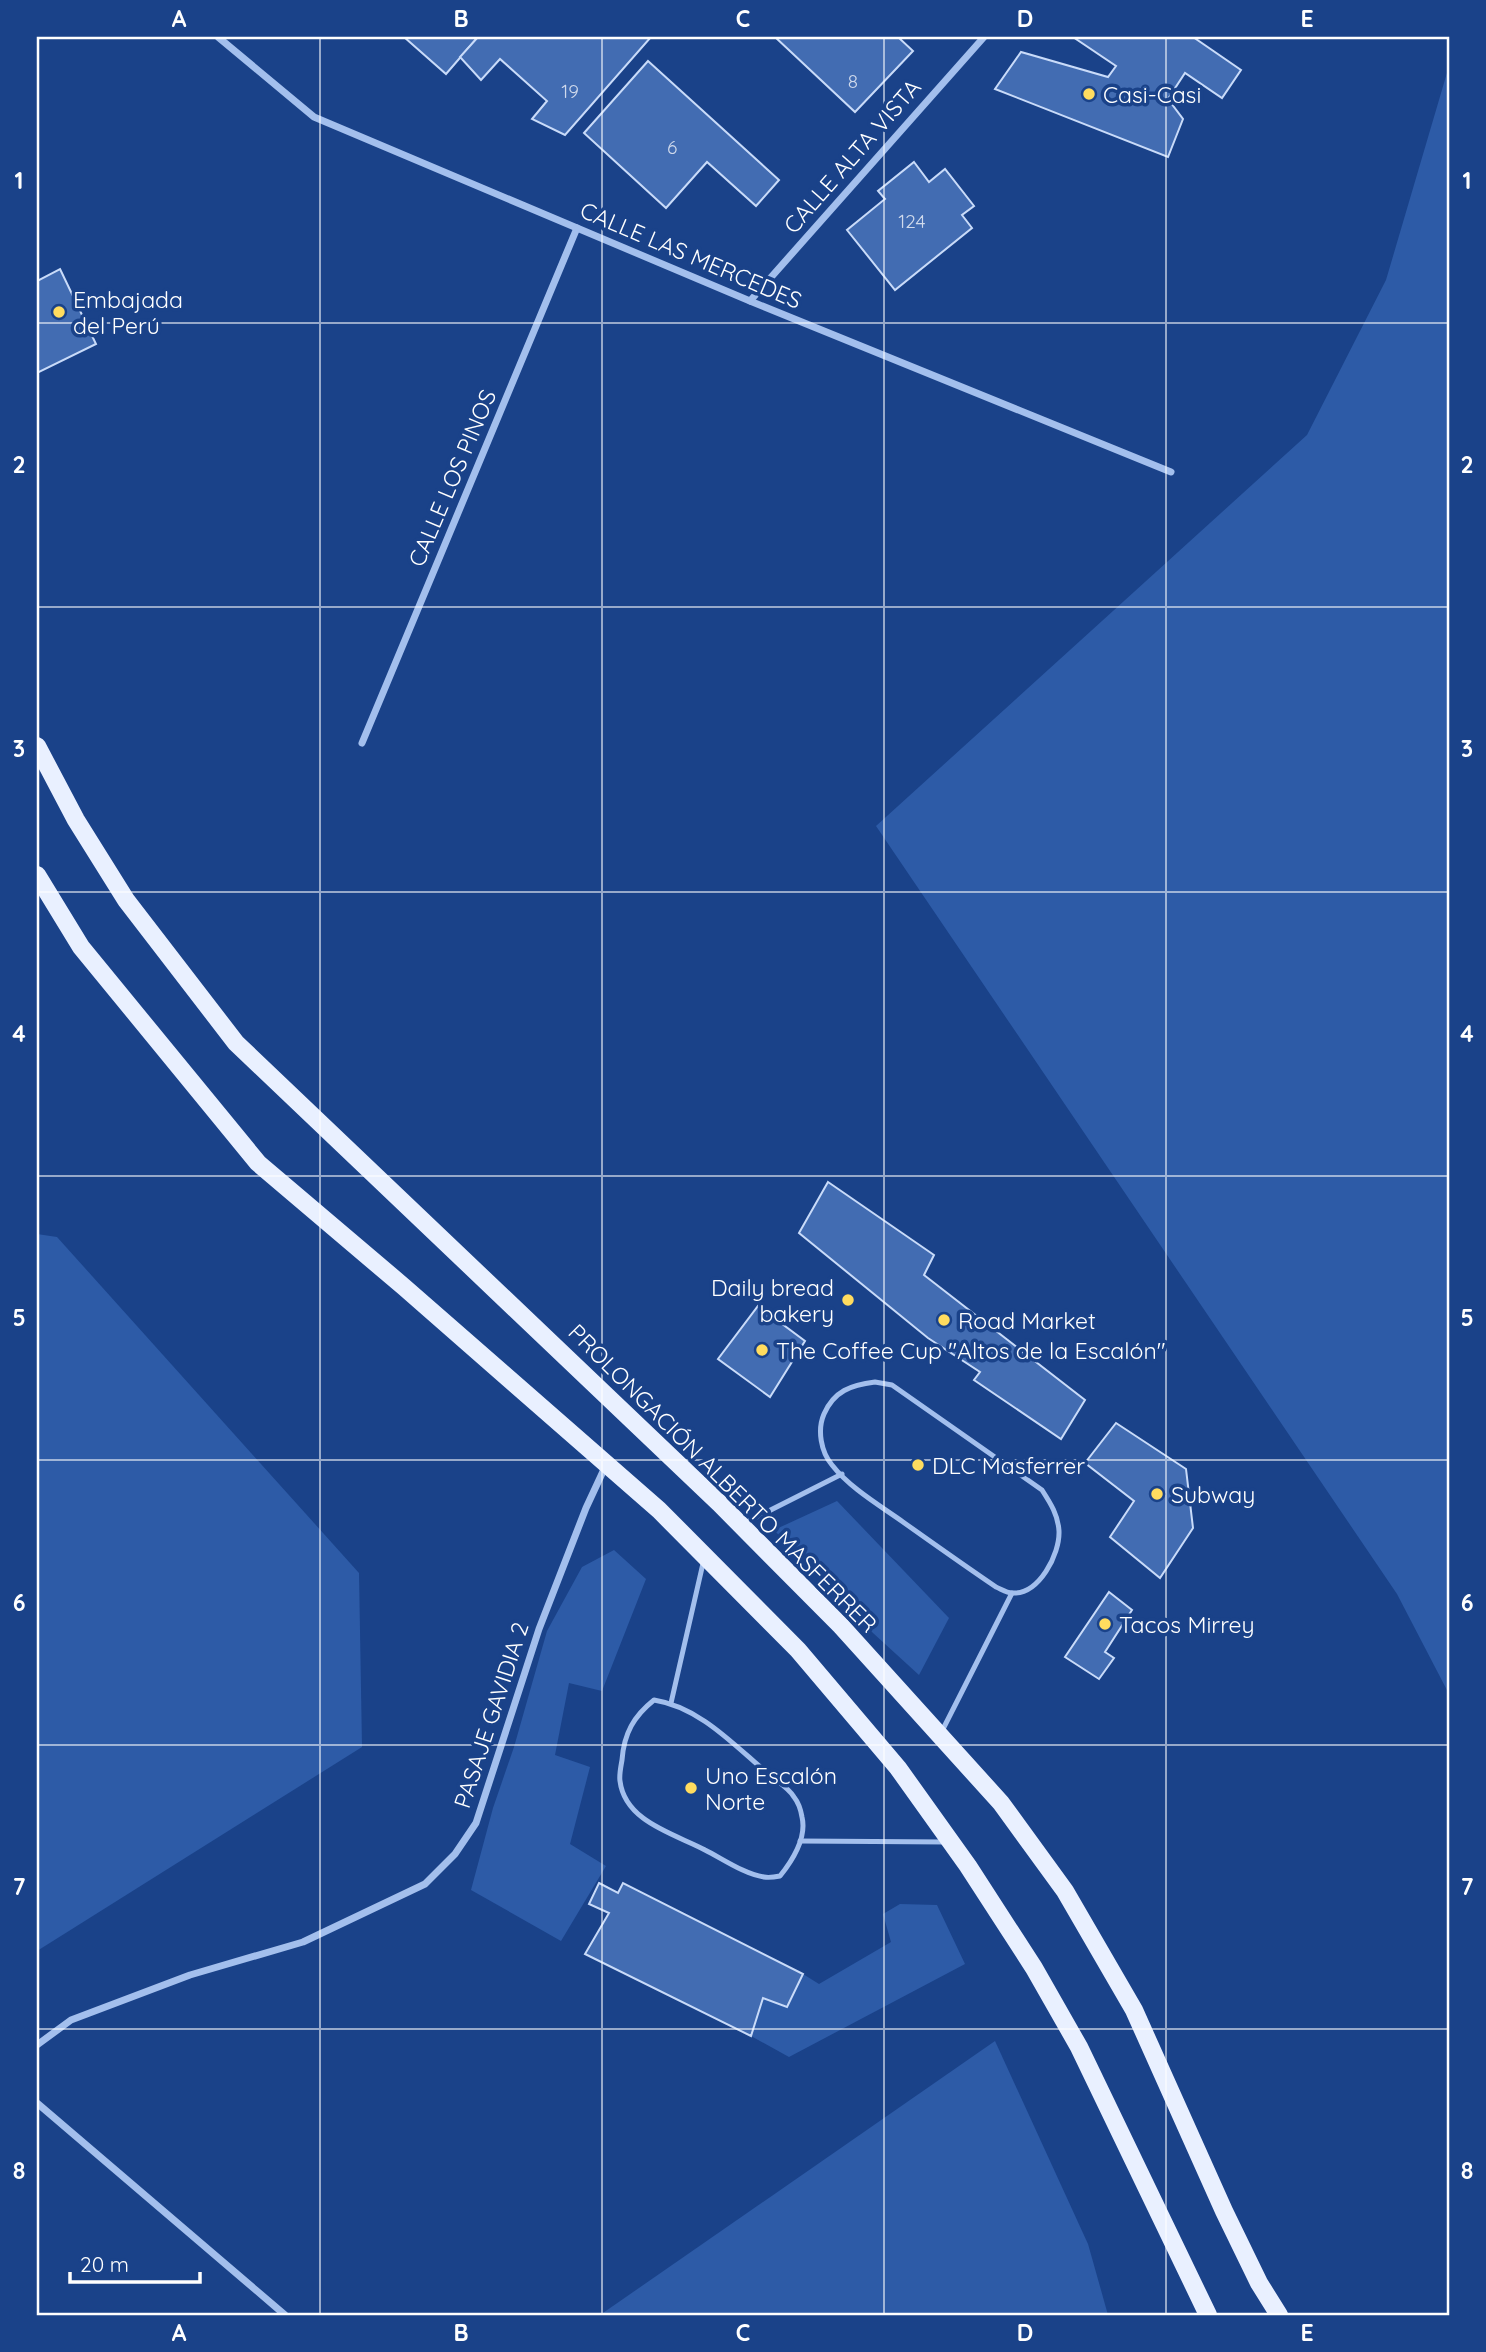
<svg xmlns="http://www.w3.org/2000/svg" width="1486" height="2352" font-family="Quicksand,sans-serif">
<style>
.green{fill:#2d5ba7}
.building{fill:#426cb2;stroke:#c9dbf9;stroke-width:2}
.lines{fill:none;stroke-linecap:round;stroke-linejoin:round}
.service{stroke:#a3bfed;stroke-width:5}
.minor{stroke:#a3bfed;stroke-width:7}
.primary{stroke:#e9f0ff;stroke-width:18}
.grid{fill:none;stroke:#fff;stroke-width:2;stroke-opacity:0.55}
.poi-dot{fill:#ffdc5f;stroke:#1a4289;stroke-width:2.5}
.labels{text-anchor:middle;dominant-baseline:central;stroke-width:7;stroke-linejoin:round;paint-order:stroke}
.number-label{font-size:19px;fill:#d0daec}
.poi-label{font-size:23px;fill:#fff;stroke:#1a4289;text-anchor:start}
.street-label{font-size:23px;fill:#fff;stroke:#1a4289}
.neatline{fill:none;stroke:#fff;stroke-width:2.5}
.grid-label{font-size:23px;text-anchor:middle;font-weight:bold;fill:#fff}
</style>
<rect width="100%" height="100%" fill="#1a4289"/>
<g class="green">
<polygon points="1449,66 1449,1694 1397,1594 876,826 1307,435 1386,280"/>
<polygon points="37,1234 57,1237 359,1573 362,1747 37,1951"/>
<polygon points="837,1501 949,1618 919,1675 873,1633 774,1530"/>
<polygon points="614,1550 646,1579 602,1691 569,1683 555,1755 590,1767 570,1844 606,1866 561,1941 471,1890 493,1808 514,1747 547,1631 582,1567"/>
<polygon points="900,1904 937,1905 965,1964 789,2057 751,2036 763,1998 787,2007 803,1974 819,1984 891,1942 883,1914"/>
<polygon points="995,2041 1088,2244 1108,2315 600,2315"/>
</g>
<g class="building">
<polygon points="404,37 478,37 446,74"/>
<polygon points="478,37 651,37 565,135 532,119 547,101 500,59 481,80 460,57"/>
<polygon points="775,37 898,37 913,51 855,112"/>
<polygon points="1073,37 1193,37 1241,70 1222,98 1185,73 1168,99 1183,119 1168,157 995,89 1021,52 1108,77 1116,66"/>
<polygon points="648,61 779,180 756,206 707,162 666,208 584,133"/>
<polygon points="914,162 929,182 945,169 974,206 962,215 972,228 895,290 847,230 885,199 878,191"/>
<polygon points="60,269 96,344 37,373 37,281"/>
<polygon points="828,1182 934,1255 924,1275 1085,1400 1061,1439 974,1380 980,1372 928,1338 799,1233"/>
<polygon points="758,1306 805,1341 770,1397 718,1359"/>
<polygon points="1116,1423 1186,1469 1193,1528 1160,1578 1110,1537 1134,1501 1085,1463"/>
<polygon points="1109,1592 1132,1610 1105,1652 1114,1658 1099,1679 1065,1657"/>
<polygon points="599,1883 618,1893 623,1883 803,1974 787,2007 763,1998 751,2036 585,1954 609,1913 589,1904"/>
</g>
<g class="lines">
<g class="service">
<path d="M875,1382l17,3 150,105c9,14 16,25 17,41 1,23 -20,64 -47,62 -5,0 -11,-4 -16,-6 -31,-21 -62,-43 -93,-65 -24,-17 -53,-34 -71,-57 -11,-13 -15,-35 -8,-51 10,-23 27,-29 51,-32z"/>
<polyline points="743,1524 842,1474"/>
<path d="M654,1700c45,7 79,44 112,72 9,8 23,16 28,25 4,5 7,14 8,20 5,21 -10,44 -22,59 -5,1 -11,2 -16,1 -20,-3 -41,-18 -59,-27 -30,-16 -80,-28 -85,-69 -1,-6 1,-15 2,-21 2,-27 12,-44 32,-60z"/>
<polyline points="671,1703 704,1559"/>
<polyline points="942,1731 1012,1593"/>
<polyline points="800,1841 947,1842"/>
</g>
<g class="minor">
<polyline points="218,37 314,117 750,301 1171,472"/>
<polyline points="750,301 984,37"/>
<polyline points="362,743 577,228"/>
<polyline points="37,2045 71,2020 190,1975 303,1942 425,1884 455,1854 476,1823 539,1629 586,1508 606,1465"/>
<polyline points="37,2103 285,2315"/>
</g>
<g class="primary">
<polyline points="37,746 76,820 126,900 236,1043 719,1503 841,1626 1001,1803 1065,1891 1134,2010 1224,2211 1259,2283 1279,2315"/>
<polyline points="37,875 81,947 258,1163 404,1287 659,1510 798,1650 898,1768 968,1866 1034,1968 1079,2047 1208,2315"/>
</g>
</g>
<path class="grid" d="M320,37v2278M602,37v2278M884,37v2278M1166,37v2278M37,323h1412M37,607h1412M37,892h1412M37,1176h1412M37,1460h1412M37,1745h1412M37,2029h1412"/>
<g class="poi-dot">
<circle cx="1089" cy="94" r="7"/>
<circle cx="59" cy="312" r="7"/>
<circle cx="848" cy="1300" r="7"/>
<circle cx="944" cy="1320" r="7"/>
<circle cx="762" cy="1350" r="7"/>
<circle cx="918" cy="1465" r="7"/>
<circle cx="1157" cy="1494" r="7"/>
<circle cx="1105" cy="1624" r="7"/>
<circle cx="691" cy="1788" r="7"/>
</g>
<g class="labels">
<g class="number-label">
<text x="853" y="81">8</text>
<text x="570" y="91">19</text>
<text x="672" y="147">6</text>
<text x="912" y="221">124</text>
</g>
<g class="poi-label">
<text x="1103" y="94">Casi-Casi</text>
<text x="73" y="299">Embajada<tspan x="73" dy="26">del Perú</tspan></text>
<text x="834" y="1287" text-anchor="end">Daily bread<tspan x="834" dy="26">bakery</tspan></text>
<text x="958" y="1320">Road Market</text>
<text x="776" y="1350">The Coffee Cup "Altos de la Escalón"</text>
<text x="932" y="1465">DLC Masferrer</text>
<text x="1171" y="1494">Subway</text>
<text x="1119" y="1624">Tacos Mirrey</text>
<text x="705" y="1775">Uno Escalón<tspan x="705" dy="26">Norte</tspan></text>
</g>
<g class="street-label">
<text transform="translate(852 156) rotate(-49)">CALLE ALTA VISTA</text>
<text transform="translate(691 255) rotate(23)">CALLE LAS MERCEDES</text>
<text transform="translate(452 478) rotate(-67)">CALLE LOS PINOS</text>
<text transform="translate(723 1478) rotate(45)">PROLONGACIÓN ALBERTO MASFERRER</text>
<text transform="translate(491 1715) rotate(-72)">PASAJE GAVIDIA 2</text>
</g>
</g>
<rect width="1486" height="2352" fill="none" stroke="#1a4289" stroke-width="77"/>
<path d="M70 2272v10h130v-10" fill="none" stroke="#ffffff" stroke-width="3.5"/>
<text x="80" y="2272" font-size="21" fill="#ffffff" stroke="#1a4289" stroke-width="5" paint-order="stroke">20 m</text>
<rect x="38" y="38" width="1410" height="2276" class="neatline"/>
<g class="grid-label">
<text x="179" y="27">A</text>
<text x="461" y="27">B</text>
<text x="743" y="27">C</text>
<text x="1025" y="27">D</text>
<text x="1307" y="27">E</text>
<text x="19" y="189">1</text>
<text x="1467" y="189">1</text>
<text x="19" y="473">2</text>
<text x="1467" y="473">2</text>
<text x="19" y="757">3</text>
<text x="1467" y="757">3</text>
<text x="19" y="1042">4</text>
<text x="1467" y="1042">4</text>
<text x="19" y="1326">5</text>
<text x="1467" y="1326">5</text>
<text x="19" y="1611">6</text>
<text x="1467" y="1611">6</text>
<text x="19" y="1895">7</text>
<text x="1467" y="1895">7</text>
<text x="19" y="2179">8</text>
<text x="1467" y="2179">8</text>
<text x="179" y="2341">A</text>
<text x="461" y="2341">B</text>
<text x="743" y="2341">C</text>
<text x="1025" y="2341">D</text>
<text x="1307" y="2341">E</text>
</g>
</svg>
